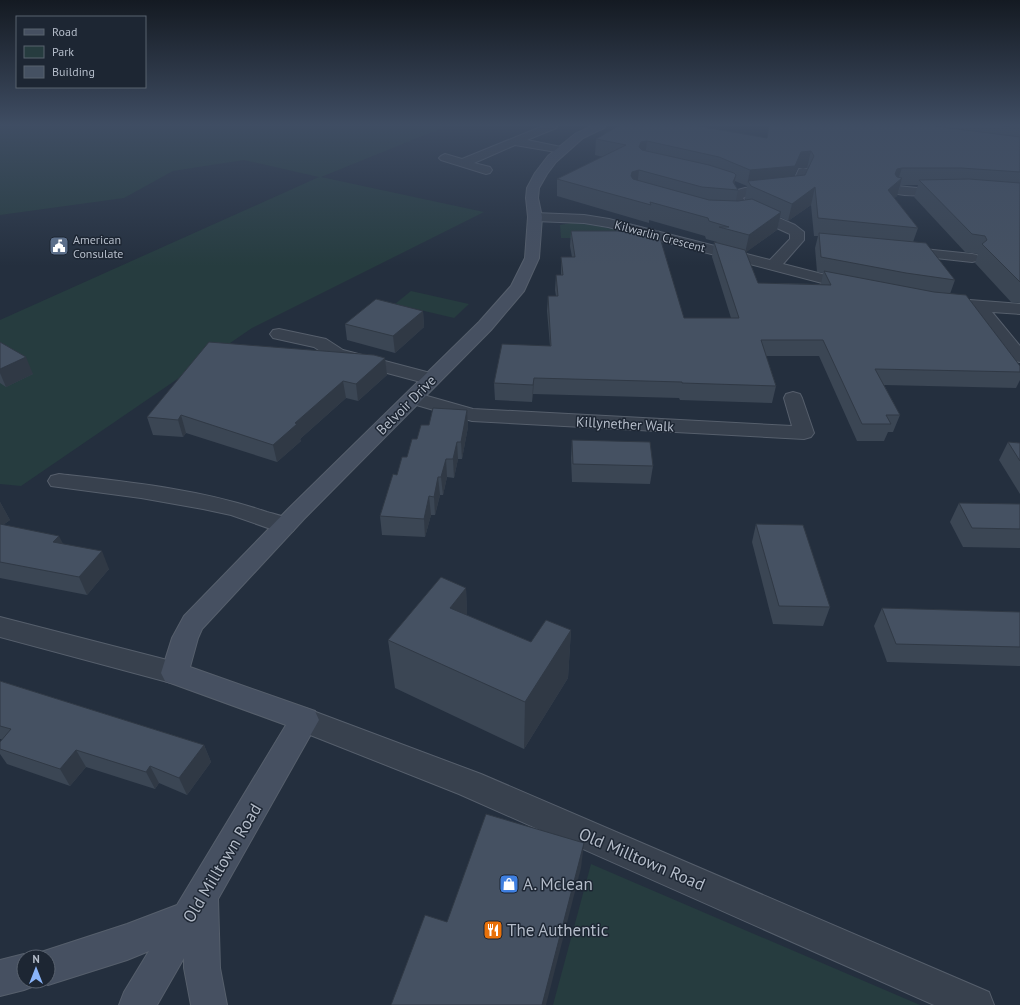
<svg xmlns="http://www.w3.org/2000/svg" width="1020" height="1005" font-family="'PT Sans',sans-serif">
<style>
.green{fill:#263c3f}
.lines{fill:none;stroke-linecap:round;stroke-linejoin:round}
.street-casing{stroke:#565f6c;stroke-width:2}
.secondary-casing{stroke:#565f6c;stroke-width:2}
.street{fill:#38414e;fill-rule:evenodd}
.secondary{fill:#465061;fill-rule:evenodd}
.wall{fill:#3b4654;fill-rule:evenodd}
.shaded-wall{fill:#303945}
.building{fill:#455162;stroke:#303945}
.labels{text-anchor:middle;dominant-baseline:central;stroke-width:3;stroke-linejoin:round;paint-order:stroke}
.far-street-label{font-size:12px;fill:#b4bcc9;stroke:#1d2633}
.far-poi-label{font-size:12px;fill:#b4bcc9;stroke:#1d2633;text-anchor:start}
.street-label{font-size:14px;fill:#b4bcc9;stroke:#1d2633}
.near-street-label{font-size:17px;fill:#b4bcc9;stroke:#1d2633}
.near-poi-label{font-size:17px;fill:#b4bcc9;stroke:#1d2633;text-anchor:start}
</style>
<rect width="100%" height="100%" fill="#242f3e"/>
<g class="green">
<polygon points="0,126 447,126 321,177 484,212 252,328 21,486 0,484 0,320 319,177 244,160 173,171 124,198 0,215"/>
<path d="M571,223c23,1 45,6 67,15h-77l-1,-13z"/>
<polygon points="411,291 469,304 454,318 395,304"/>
<polygon points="591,864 920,1005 553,1005"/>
</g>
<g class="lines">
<g class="street-casing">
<g id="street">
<polygon points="543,126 557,126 556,128 527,140 566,148 568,150 566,152 562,153 515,145 474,163 490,167 492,170 490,173 486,174 441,160 439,158 441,156 445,154 462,159"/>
<polygon points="803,168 807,169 809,172 801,190 747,196 743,198 747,204 795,225 804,232 804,240 783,264 857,283 859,286 857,289 851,291 845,289 608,227 584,223 535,221 530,220 528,217 530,214 535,213 584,215 609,219 770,260 790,239 790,234 737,210 731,198 734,191 745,188 792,184 799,169"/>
<path d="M945,185l4,1 2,3 -2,3c-18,4 -38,5 -57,1l-1,-3 1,-3 5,-1 20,2z"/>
<polygon points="904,247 972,254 977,255 979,258 977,261 972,262 899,254 897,251 899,248"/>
<polygon points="944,298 1020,304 1020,314 992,312 1020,346 1020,362 1014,361 974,310 938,306 936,303 938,300"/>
<polygon points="279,329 326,339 343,350 438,375 441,379 438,383 432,385 331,358 314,347 273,338 270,334 273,330"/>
<polygon points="413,392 473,409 792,426 784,398 786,394 793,392 800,394 802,398 814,433 811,437 804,439 472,421 406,402 404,398 406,394"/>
<path d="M59,474c70,8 141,15 208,38 10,3 24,5 29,14l-3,5 -8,3 -54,-19 -28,-6 -62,-11 -90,-12 -3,-5 3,-5z"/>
<polygon points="0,617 175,662 185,665 189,673 185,681 175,684 0,637"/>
<polygon points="305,708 481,774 989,992 994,1005 934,1005 459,794 295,729 291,720 295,711"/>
</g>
</g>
<g class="secondary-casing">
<g id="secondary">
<polygon points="592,126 605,126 604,128 583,138 556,162 547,174 539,188 538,198 542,217 539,258 524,291 491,330 304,519 202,629 198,638 190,667 315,711 319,720 218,899 220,968 227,1005 191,1005 184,968 184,958 157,1005 119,1005 124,992 149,951 127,960 48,985 39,981 48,981 48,957 34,957 35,954 127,924 177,905 286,725 165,681 161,673 172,638 184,616 288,509 479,322 511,286 525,258 528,217 526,198 527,188 535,173 548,156 575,134"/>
<polygon points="24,954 31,957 24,957 24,981 38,981 37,985 24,990 0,996 0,960"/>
</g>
</g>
<use href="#street" class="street"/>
<use href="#secondary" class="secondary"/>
</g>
<g class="wall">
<path d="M769,126h251v177l-9,-1 -36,-39 3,-9 -13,-2 -51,-55 4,-12h-17l-4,11 -3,2 24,30 -5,14 42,38 -5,14 70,72v14l-4,8 -132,-3 16,30 -7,17h-5l-4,9h-27l-38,-85h-53l10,30 -4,17 -92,-3 -1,-2 -146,-4 -1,8 -37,-2 -1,-17 56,-37 -3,-35 1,-15h8l-1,-6 1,-15h5v-18h11l-2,-11 1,-15 113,87h47l-19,-61 2,-15h3l-11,-3 -1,-3 -56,-16v3l-92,-27v-17l46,-22 -8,-2 1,-16 171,-1zM798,168h9l1,1 -3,6 -11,1zM735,181l12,5 -2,13 1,1 -10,1 2,-11 -4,-6zM811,205l3,31h4l-3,12 2,24 6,1 -2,11 -63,-1 -12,-31 31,-22 3,-13 8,4z"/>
<polygon points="423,311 424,327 395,353 347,340 345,324"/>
<polygon points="0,342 33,374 6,387 0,383"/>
<polygon points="385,358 387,375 358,401 346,398 300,439 301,441 277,462 186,433 183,437 153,435 147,417"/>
<polygon points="467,410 468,427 462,459 458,459 454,478 447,477 443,495 440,495 435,515 431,515 425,537 382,535 380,516 397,475 417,439 429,425"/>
<polygon points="572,440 653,466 650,484 572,482 571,458"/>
<polygon points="1008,442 1020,443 1020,494 999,460"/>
<polygon points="0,502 10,520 3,525 63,544 109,569 87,595 0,578"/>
<polygon points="959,503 1020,504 1020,548 963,547 950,522"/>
<polygon points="756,524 830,607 823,626 773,624 752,542"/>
<polygon points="466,588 467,615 531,642 571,630 568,678 524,749 395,688 388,640"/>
<polygon points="882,608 1020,612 1020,666 887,662 874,626"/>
<polygon points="0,681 204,745 211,762 187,795 159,783 155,789 86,767 70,786 7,764 0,754 0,742 2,739 0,739"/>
</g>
<g class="shaded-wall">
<polygon points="647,141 645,157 639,147 641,142"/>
<polygon points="811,151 807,168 798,168 791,183 751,186 748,181 747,186 750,170 801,152"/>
<polygon points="902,168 897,183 902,178 897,196 883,208 888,190 897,169"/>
<polygon points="639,170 637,187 631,176 632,172"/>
<polygon points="736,175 733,190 733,182"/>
<polygon points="815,187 811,205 788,221 792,204"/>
<polygon points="781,212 777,230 745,253 749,235"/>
<polygon points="423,311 424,327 395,353 393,336"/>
<polygon points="26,357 33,374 6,387 0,373 0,369"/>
<polygon points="385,358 387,375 358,401 356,384"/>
<polygon points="534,378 533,394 532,402 533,385"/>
<polygon points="343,381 346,398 300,439 301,441 277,462 273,445 295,423"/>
<polygon points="467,410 468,427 462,459 461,442"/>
<polygon points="181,415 186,433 183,437 178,420"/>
<polygon points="457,442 458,459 454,478 453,459"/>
<polygon points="446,459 447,477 443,495 441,477"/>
<polygon points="438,477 440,495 435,515 434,497"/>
<polygon points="429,496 431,515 425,537 424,519"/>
<polygon points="0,502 10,520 0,527"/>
<polygon points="59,536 68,553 53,542"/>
<polygon points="102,551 109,569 87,595 79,577"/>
<polygon points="466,588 468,635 450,608"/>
<polygon points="571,630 568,678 524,749 525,702"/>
<polygon points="204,745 211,762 187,795 179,778"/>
<polygon points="76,750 86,767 70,786 60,769"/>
<polygon points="150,766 159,783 155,789 146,772"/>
<polygon points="584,843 581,868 546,1005 542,1005"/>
</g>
<g class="building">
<polygon points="618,126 698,126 767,138 769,126 934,126 1020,137 1020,172 961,168 902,168 897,169 895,174 897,177 902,178 888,190 918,228 818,218 815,187 792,204 751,186 748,181 805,175 814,156 811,151 801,152 795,166 750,170 719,157 647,141 641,142 639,147 642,150 709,165 734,173 736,175 733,182 738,190 702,187 639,170 632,172 631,176 633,179 709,200 738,201 752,199 781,212 749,235 719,227 729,227 709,221 708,218 650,202 651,205 557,179 626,145 596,139"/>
<polygon points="1001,126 1020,126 1020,128"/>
<polygon points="969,179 1020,183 1020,282 982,244 987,240 985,236 972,234 919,180"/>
<polygon points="571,231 658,231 684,318 739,318 714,242 745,250 758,283 831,285 824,271 934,292 966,295 1020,366 1020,372 875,369 900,415 886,415 891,424 862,424 823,340 761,340 776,386 682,383 682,382 534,378 533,385 494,383 502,344 551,346 548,296 558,296 556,275 563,275 561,257 575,257"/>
<polygon points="819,233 926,243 955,280 906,273 821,257"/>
<polygon points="376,299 423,311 393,336 345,324"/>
<polygon points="0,342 26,357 0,369"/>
<polygon points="209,342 374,355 385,358 356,384 343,381 295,423 297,424 273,445 181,415 178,420 147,417"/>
<polygon points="433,408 467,410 461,442 457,442 453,459 446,459 441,477 438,477 434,497 429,496 424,519 380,516 393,474 397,475 402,457 407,457 412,439 417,439 421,425 429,425"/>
<polygon points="572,440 650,442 653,466 573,464"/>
<polygon points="1008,442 1020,443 1020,461"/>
<polygon points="959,503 1020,504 1020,529 972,528"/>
<polygon points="0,524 59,536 53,542 102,551 79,577 0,562"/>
<polygon points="756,524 803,525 830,607 779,606"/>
<polygon points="441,577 466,588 450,608 531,642 546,620 571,630 525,702 388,640"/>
<polygon points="882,608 1020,612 1020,647 896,644"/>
<polygon points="0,681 204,745 179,778 150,766 146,772 76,750 60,769 0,749 0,742 11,729 0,726"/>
<polygon points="486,814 584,843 542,1005 391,1005 425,915 447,922"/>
</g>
<linearGradient id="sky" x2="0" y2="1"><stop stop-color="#141a22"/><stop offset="0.47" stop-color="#3f4d63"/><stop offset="1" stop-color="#3f4d63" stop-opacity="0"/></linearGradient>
<rect width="1020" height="266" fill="url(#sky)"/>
<defs>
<g id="civic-square" transform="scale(1)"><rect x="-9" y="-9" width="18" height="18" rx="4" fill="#5c6f8a" stroke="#1d2633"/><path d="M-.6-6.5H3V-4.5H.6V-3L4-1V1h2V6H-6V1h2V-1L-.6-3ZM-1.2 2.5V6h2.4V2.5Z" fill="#fff"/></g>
<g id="shop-square" transform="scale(1)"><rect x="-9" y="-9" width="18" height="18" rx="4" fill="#3f7fe0" stroke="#1d2633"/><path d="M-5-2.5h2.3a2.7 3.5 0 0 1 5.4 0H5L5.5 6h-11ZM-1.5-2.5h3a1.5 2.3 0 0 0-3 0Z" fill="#fff"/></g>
<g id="restaurant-square" transform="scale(1)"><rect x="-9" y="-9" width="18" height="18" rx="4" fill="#e8710a" stroke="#1d2633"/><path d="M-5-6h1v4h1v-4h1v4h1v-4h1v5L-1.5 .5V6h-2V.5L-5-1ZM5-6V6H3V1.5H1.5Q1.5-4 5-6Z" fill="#fff"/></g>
</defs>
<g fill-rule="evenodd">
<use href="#civic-square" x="59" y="246"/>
<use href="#shop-square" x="509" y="884"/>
<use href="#restaurant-square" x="493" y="930"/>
</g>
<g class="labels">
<g class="far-street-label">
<text transform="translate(660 236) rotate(15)">Kilwarlin Crescent</text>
</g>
<g class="far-poi-label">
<text x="73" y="239">American<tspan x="73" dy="14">Consulate</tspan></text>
</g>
<g class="street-label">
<text transform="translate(406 405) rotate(-45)">Belvoir Drive</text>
<text transform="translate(625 424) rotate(3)">Killynether Walk</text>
</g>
<g class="near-street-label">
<text transform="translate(642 859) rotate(23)">Old Milltown Road</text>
<text transform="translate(222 863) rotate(-59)">Old Milltown Road</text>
</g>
<g class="near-poi-label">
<text x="523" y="884">A. Mclean</text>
<text x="507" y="930">The Authentic</text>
</g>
</g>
<rect x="16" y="16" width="130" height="72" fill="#1d2633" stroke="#59626f"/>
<rect x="24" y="29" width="20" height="6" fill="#465061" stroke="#59626f"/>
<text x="52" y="36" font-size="12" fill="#b4bcc9">Road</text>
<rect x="24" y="46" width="20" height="12" fill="#263c3f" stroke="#59626f"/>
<text x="52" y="56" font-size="12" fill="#b4bcc9">Park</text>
<rect x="24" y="66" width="20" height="12" fill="#455162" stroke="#59626f"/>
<text x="52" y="76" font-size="12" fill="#b4bcc9">Building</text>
<g transform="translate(36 969)"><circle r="19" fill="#1d2633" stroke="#59626f"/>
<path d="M0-3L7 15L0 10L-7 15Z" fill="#8ab4f8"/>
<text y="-6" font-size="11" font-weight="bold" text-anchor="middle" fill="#b4bcc9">N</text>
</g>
</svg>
